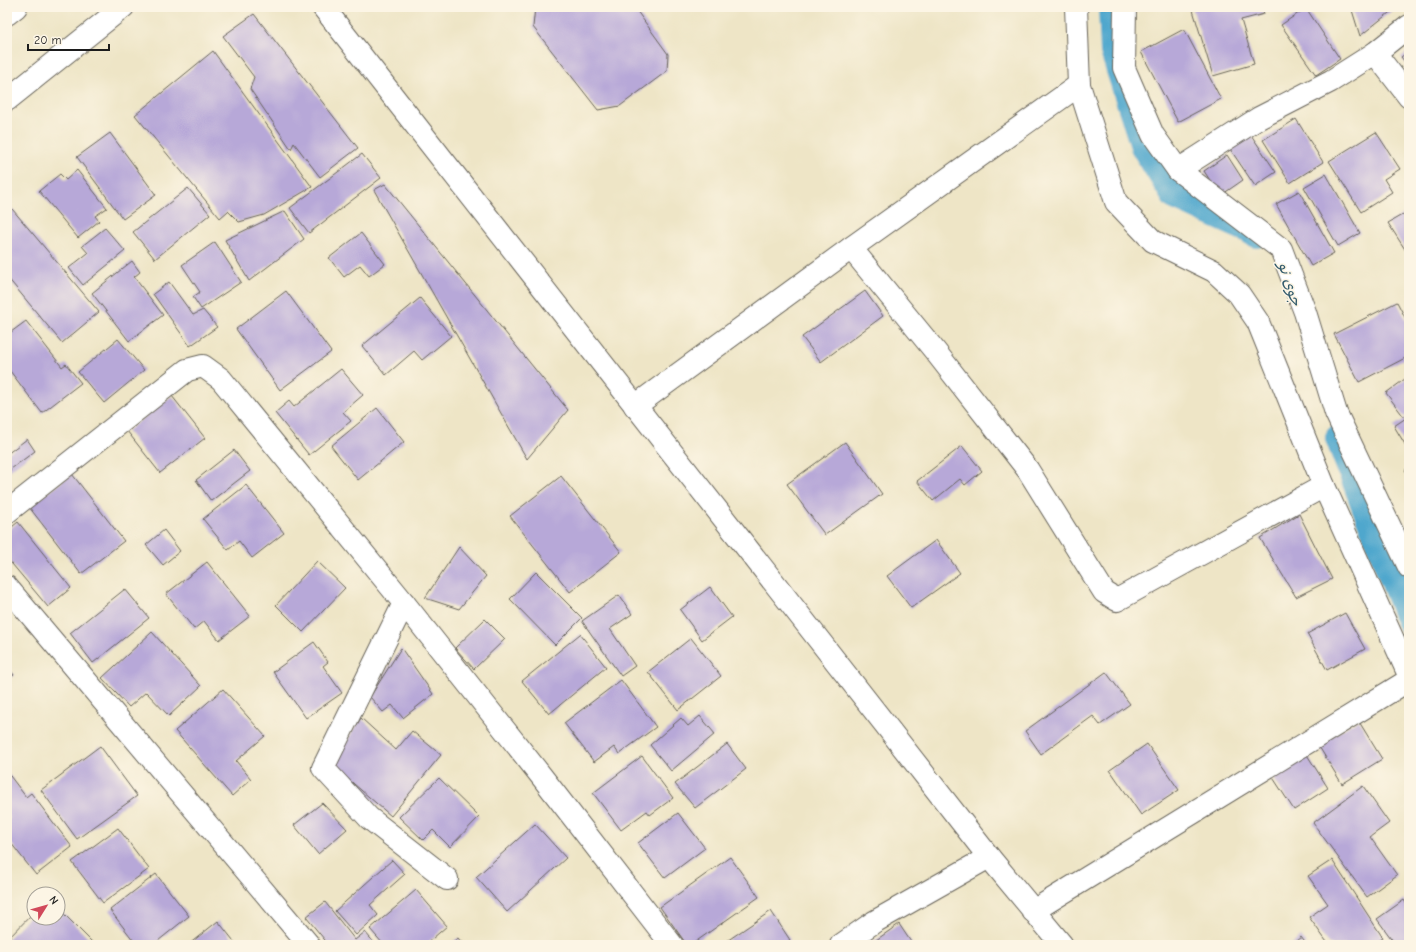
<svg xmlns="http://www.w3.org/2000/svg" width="1416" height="952" font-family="'Comic Neue','Playpen Sans Arabic',sans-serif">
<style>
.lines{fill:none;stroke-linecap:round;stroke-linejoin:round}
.canal{stroke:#50a7cd;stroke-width:28}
.building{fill:#b7a8d8}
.street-casing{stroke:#666258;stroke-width:24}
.secondary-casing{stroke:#666258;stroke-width:24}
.street{stroke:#fff;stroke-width:22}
.secondary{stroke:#fff;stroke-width:22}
.labels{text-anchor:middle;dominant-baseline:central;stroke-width:3;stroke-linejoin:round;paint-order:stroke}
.water-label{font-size:15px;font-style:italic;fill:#335b6c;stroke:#fcf5e5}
</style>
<rect width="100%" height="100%" fill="#fcf5e5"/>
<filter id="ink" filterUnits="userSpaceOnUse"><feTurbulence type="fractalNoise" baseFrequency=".025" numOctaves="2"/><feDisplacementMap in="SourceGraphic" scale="8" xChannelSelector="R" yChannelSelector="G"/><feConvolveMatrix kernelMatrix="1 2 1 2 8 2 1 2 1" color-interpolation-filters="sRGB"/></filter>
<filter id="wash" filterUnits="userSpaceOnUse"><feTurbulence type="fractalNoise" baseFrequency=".012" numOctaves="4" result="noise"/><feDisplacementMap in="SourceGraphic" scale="16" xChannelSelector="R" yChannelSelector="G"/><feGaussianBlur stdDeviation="0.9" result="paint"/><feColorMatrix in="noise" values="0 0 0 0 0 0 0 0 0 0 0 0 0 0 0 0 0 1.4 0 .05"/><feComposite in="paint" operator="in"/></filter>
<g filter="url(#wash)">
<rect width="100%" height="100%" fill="#eee5c6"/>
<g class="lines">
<g class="canal">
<polyline points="1112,7 1114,51 1144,146 1175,196 1248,229 1256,234"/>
<polyline points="1339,438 1409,620"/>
</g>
</g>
<g id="blocks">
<g class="building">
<polygon points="535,7 634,7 668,54 667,71 620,106 598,110 533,27"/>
<polygon points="1192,7 1262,7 1264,14 1241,20 1254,64 1213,76"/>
<polygon points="1351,7 1393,7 1394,9 1360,36"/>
<polygon points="1306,8 1340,59 1316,75 1281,25"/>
<polygon points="254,14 358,148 320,177 294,143 291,149 250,89 254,77 223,36"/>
<polygon points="1184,29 1221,99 1178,122 1141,52"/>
<polygon points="213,51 312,187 264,215 239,222 228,211 220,218 135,115"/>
<polygon points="1409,51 1409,67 1401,57"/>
<polygon points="1296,119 1323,162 1290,183 1263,140"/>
<polygon points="1249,132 1276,172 1255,186 1228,146"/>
<polygon points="1376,132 1400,169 1384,179 1392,192 1361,212 1329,161"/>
<polygon points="110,133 156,195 123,219 77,157"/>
<polygon points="362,154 381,178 309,233 290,208"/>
<polygon points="1227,155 1243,180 1220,196 1204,171"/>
<polygon points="77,170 107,208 95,216 99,221 78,238 39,191 60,174 66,180"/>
<polygon points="1326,174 1360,233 1338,246 1304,187"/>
<polygon points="385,184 568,410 527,459 374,190"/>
<polygon points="188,188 210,214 155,259 133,232"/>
<polygon points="1299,191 1334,253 1311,266 1276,204"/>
<polygon points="7,203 99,312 62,343 7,277"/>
<polygon points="285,211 304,239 249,281 225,240"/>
<polygon points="1409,211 1409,253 1408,254 1388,223"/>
<polygon points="105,228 125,251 83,285 69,268 88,253 82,246"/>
<polygon points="361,233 385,264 369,276 360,265 344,277 329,258"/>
<polygon points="215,242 241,282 201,309 193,297 200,292 182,265"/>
<polygon points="132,261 140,272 134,277 163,315 129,341 92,293"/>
<polygon points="169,282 193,315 203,310 217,327 190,346 153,294"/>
<polygon points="286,291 331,352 280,390 236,329"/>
<polygon points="865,291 883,316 821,362 802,337"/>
<polygon points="420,298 451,336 422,360 414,351 386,375 362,346"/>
<polygon points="1397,302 1409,325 1409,356 1359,382 1334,334"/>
<polygon points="26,321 62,367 66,364 81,383 42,413 7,367 7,335"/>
<polygon points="118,339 144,370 104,403 78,372"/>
<polygon points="341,369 363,395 343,412 351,421 309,455 275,413 289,401 294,407"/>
<polygon points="1409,376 1409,414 1404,417 1386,393"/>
<polygon points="172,396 205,438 160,473 127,431"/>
<polygon points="377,408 404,442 358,480 331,446"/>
<polygon points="1409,416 1409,444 1406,446 1394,426"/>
<polygon points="27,439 35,451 7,472 7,454"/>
<polygon points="845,442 882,494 825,535 787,484"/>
<polygon points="962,446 982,471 965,485 960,479 933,501 917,481"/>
<polygon points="234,450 250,471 211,501 196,480"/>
<polygon points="1409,468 1409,476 1405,470"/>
<polygon points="72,474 124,541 81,574 29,507"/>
<polygon points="561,476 621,552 570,592 510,516"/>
<polygon points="246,485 284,533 252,558 239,541 228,550 203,519"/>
<polygon points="1299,514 1332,579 1296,597 1260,538"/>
<polygon points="18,522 71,588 48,607 7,558 7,531"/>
<polygon points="164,530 180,551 163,565 146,545"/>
<polygon points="936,540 960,573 911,608 887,576"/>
<polygon points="459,547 486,576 459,609 425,598"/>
<polygon points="317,561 345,588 303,632 276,605"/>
<polygon points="207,562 250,616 219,640 204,621 194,629 166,594"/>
<polygon points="536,572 582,618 555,645 510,599"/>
<polygon points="710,587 732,617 702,640 680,610"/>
<polygon points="125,589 149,618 93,663 70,633"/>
<polygon points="619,595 632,614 610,629 635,666 621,676 582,621"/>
<polygon points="1345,613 1365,649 1327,670 1307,634"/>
<polygon points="485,619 505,639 474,669 455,648"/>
<polygon points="152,632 201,686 169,716 146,692 129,707 102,678"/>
<polygon points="580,634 606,667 549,714 522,681"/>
<polygon points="691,638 721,676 678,710 648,672"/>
<polygon points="314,642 328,662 323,666 342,693 306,718 273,672"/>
<polygon points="401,648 433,694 403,718 392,705 383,712 370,697"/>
<polygon points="7,666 14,675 7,680"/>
<polygon points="1106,672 1130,704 1100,725 1093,716 1041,754 1025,731"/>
<polygon points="621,680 656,727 619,754 614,747 594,762 564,723"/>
<polygon points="223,689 265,736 236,761 251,779 232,796 175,731"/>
<polygon points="700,716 715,734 671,771 650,745 681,718 688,726"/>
<polygon points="361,718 396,750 412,731 441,755 391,816 332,765"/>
<polygon points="1358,720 1382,759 1342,784 1318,745"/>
<polygon points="727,744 746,769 695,808 675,784"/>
<polygon points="1147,744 1179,790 1141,815 1110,770"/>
<polygon points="100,746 137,796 77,839 41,790"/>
<polygon points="1304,750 1328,788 1294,810 1270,773"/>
<polygon points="642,756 673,798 650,815 647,811 621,830 593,793"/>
<polygon points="7,772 26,797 31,793 72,847 36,875 7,838 7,820 10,818 7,813"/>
<polygon points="439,778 479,817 450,847 433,830 423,840 399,817"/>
<polygon points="1363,786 1389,823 1370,837 1397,875 1367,897 1313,823"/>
<polygon points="322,803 347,829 318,854 294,825"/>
<polygon points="678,813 705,848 665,878 638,843"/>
<polygon points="535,824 566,858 507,912 476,877"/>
<polygon points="118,828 149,869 103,903 72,862"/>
<polygon points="730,857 759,897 691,945 687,945 660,907"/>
<polygon points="392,860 405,874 370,905 378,915 356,935 335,911"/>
<polygon points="1332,860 1383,938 1373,945 1329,945 1309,917 1328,904 1308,876"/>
<polygon points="156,874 189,916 153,945 137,945 110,910"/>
<polygon points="416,890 447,926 425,945 384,945 370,929"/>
<polygon points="1404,900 1409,908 1409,945 1396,945 1377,919"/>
<polygon points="325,902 355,940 365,932 376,945 329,945 306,917"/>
<polygon points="58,908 95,945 7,945 7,940 34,912 34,918 58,918"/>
<polygon points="771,911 790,940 782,945 721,945"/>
<polygon points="218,921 237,945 188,945"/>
<polygon points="899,924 913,945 869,945"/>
<polygon points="1301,937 1307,945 1291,945"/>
<polygon points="458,938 464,945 449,945"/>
</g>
</g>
</g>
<g filter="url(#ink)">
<use href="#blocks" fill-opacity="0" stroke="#666258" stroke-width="1"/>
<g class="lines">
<g class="street-casing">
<g id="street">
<polyline points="323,7 989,857 1062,945"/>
<polyline points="1076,7 1079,85 1116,202 1153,241 1214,271 1239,294 1258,322 1324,486 1409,675"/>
<polyline points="1125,7 1124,68 1153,135 1178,170 1281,249 1305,312 1336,413 1409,567"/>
<polyline points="1375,53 1409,97"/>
<polyline points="1178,170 1259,118 1331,81 1375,53 1409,26"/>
<polyline points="851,248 935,351 1028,470 1104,592 1117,600 1324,486"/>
<polyline points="635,406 851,248 1079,85"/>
<polyline points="7,512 187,370 203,366 221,379 404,603 542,777 672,945"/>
<polyline points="7,587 309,945"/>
<polyline points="404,603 323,768 369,818 447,879"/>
<polyline points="1033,911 1409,680"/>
<polyline points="841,945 874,922 989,857"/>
</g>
</g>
<g class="secondary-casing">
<g id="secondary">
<polyline points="7,14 16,7"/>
<polyline points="7,100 123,7"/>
</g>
</g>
<use href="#street" class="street"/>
<use href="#secondary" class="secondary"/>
</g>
</g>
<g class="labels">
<g class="water-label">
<text transform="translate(1290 284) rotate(72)">جوی نو</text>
</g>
</g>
<rect width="1416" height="952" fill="none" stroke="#fcf5e5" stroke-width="24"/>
<g transform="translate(46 906) rotate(53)"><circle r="19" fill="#fcf5e5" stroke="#a29e95"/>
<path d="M0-3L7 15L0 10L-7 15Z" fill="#d1495b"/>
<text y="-6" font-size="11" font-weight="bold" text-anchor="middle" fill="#1c1c1c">N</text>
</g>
<path d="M28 44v6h81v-6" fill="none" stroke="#1c1c1c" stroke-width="2"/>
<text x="34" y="44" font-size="12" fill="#1c1c1c" stroke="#fcf5e5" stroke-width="3" paint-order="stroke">20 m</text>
</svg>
